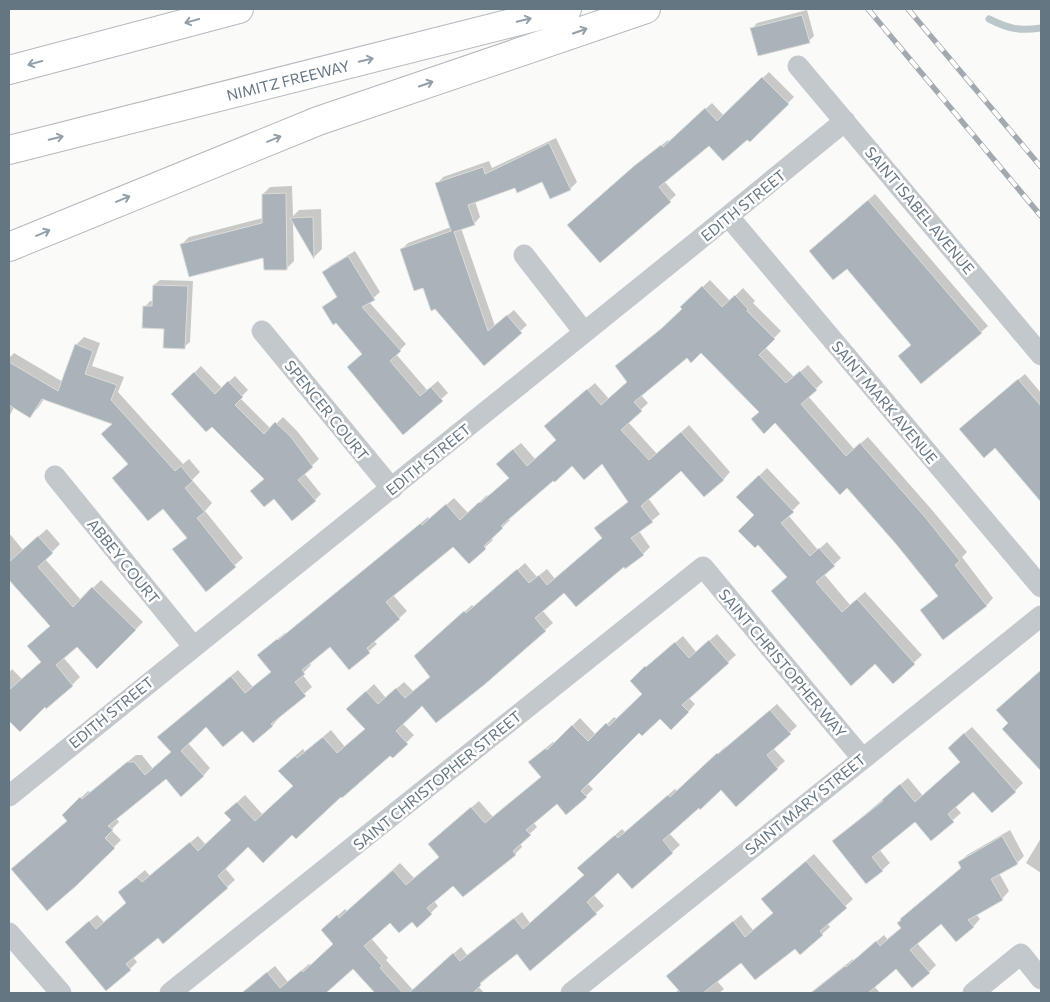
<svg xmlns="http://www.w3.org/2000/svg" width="1050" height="1002" font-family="Commissioner,sans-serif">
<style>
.shadow{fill:#0003}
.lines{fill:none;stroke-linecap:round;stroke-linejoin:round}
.stream{stroke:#bbc7cb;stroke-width:7}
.building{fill:#aab3b9;stroke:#dcdcda}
.motorway-casing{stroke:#b4b9bd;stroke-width:30}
.minor{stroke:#c3c8cc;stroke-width:21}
.motorway{stroke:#fff;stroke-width:28}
.rail-casing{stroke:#a2aab0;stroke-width:5.5}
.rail{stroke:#fff;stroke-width:4;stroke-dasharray:11;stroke-linecap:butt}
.oneway{stroke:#939fa8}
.labels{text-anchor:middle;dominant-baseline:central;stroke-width:5;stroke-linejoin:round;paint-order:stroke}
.street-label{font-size:15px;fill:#657683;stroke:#fff}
</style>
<rect width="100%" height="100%" fill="#fafaf8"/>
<g class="shadow">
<polygon points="807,10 814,36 809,41 752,29 757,23"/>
<polygon points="769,72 794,97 750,141 747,138 709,144 664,181 676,195 600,262 642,161 668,140 669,142 712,103 724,116"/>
<polygon points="556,138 577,182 570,189 542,180 516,187 475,201 480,217 474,224 461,228 495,326 514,310 527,325 484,364 424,286 401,250 408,243 451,227 437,184 443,177 489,161 492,168"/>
<polygon points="292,186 293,216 299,210 321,209 322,249 314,257 293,221 294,261 287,268 264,256 181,245 189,237 263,218 263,194 270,187"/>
<polygon points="875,194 988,326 981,332 912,345 847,267 817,245"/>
<polygon points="355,251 380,292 369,302 406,344 396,354 427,390 438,381 448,393 403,433 364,353 323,307 338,296 324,272 330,266"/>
<polygon points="160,280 193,281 190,342 184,347 145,307 150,301 153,301 154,285"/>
<polygon points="710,280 730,301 743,288 755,301 753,303 781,331 765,347 794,377 808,365 823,382 808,396 854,449 868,437 932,510 967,552 962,557 993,598 986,606 939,595 897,544 847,486 775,422 760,411 701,352 687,357 641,395 648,403 628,422 657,454 689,425 730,472 723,480 681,469 648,498 660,514 639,531 650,547 643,554 624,565 565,592 542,610 553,623 484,684 422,704 402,723 414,735 393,756 390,754 292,834 248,845 225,868 235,880 227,887 158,936 133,957 137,962 130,969 74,934 97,915 104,922 127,902 127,885 145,870 150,876 198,836 206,845 232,820 233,806 245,795 263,815 294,786 287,763 303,749 305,752 331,730 345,747 366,728 348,709 374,684 386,698 404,682 413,691 431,676 423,649 472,605 474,607 525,563 537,577 547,569 555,579 603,538 596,528 629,501 602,462 572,465 508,518 510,520 491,538 493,540 469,562 453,545 393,595 407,611 374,641 377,644 349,669 330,645 309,662 311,665 302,674 312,687 278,717 279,718 272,726 243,730 206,726 188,743 210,768 203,776 166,778 116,818 119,822 111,830 121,840 75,886 69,821 63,815 88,791 90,792 136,755 142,755 153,769 172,752 166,730 238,670 253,687 272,671 266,648 285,633 286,634 428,517 430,519 454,498 468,513 487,495 488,497 510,478 505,456 521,443 536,460 557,439 553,419 595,383 609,399 629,381 671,321 684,309 689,300"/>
<polygon points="84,337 100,343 92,366 124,377 118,392 183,464 189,459 200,472 192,480 212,503 205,511 243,558 206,590 174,550 188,537 129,464 114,423 44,399 38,408 30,416 14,407 9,417 9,358 14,353 63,382 76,345"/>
<polygon points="201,366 222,388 235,376 248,390 240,398 271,429 283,417 297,431 319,459 304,473 321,494 315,500 266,478 212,425 173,394"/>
<polygon points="1025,374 1041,393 1041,500 996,446 967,423"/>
<polygon points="767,468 800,503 788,515 818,550 827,542 841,558 824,574 850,605 865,592 922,655 893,682 875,662 788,577 756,515 738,497"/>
<polygon points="47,529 60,544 45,559 81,600 101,580 143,622 97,668 77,646 63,657 80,677 72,685 45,705 20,730 9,719 9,673 12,669 22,679 42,662 51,626 9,578 9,533 23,550"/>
<polygon points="717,634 736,655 688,697 695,704 688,712 661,717 639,731 587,783 593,789 586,796 557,802 533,822 537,827 520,843 522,847 515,854 463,896 453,884 434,901 438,906 417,926 412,921 390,921 371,938 388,958 386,960 413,990 461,947 467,955 522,912 530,923 585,875 586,861 622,829 625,832 675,789 677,791 725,747 726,748 777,704 797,726 773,748 785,761 736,805 721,789 699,807 669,833 680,845 632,887 618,871 593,894 604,906 530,969 517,952 478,986 484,993 377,993 354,967 320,993 241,993 275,966 288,982 309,964 311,966 335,943 330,923 345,909 347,911 400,863 414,878 440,857 437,837 479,801 493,817 542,777 537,755 553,742 555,743 580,718 596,735 614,717 617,719 644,693 639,674 683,636 696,652"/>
<polygon points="1041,671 1041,754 1034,761 1009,723 1005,703"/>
<polygon points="972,727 1023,783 1015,791 973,790 955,806 961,813 931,839 915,820 879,849 890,863 882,870 842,834 908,778 923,796 962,761 957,740"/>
<polygon points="1010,830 1024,856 1017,863 999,873 1009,891 1002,899 976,914 980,919 973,927 941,922 917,943 936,965 929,972 896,967 874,986 880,993 810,993 853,959 854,961 884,935 887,939 902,927 962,867 960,862 967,855"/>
<polygon points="1041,838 1041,873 1026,863"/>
<polygon points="814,854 853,899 827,923 830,927 822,934 795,948 742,961 717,981 724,989 719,993 675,993 680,989 667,976 741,915 753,930 774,912 770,892"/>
</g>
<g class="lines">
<path class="stream" d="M989,19c20,10 30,12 52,9"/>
</g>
<g class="building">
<polygon points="802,15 810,43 758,56 750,28"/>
<polygon points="762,77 789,104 750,142 747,140 723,161 709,146 659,187 671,202 600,263 567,225 634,166 661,145 663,147 705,108 717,121"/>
<polygon points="549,143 571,190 550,199 542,182 517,193 515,188 468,205 475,225 454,232 488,331 507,315 522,333 484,366 435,309 431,311 423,288 414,291 400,249 451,231 435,183 483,167 485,174"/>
<polygon points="286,193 287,270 264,270 263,258 189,277 180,244 262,223 262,194"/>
<polygon points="868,200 982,333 921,384 898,356 911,345 847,269 833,280 809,251"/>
<polygon points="313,217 314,259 290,218"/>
<polygon points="348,256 375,300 362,307 401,351 390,361 420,396 431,387 443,401 403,435 347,367 362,354 336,323 333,325 322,307 337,297 322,272"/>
<polygon points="153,285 188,286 185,349 163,348 164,329 142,328 143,306 152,306"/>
<polygon points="702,286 722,307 735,295 748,309 747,311 775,339 759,355 786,383 800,371 817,390 801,404 846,456 860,443 925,517 960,561 955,565 987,606 943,640 920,610 938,596 896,544 847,488 840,495 775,423 764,434 751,419 759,412 701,353 691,363 687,358 634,402 642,411 621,430 649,460 681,432 724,480 704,497 681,471 641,506 653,522 631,538 644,555 625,569 624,567 576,607 564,593 535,618 546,631 484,685 436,723 422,706 396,731 408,744 393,758 390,756 342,798 341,797 296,839 292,835 263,863 248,847 218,876 228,888 163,944 158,938 126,964 131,970 106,991 65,942 89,921 96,929 126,903 118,892 137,877 142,882 190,842 198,851 231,820 224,813 237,802 255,821 293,786 278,771 295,756 297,758 323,737 337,753 365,729 346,709 366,691 378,704 396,688 405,698 430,677 414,656 464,611 466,613 517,569 529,583 539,575 547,585 602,538 594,528 628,502 602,464 584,480 572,466 555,482 553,481 501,526 503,528 484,546 486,549 469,564 453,547 386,602 400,619 367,648 370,653 349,670 330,647 302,670 305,674 295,682 306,696 271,724 273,726 253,743 242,731 223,747 206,727 181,751 204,776 181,797 166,779 108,826 113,830 105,838 115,848 76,886 47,911 11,869 67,821 62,815 80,797 82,799 127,762 134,762 145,775 171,752 157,737 231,676 245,693 271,672 257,655 277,639 278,640 421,523 422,525 446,504 460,520 479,502 480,503 509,478 496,464 513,449 527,466 556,440 544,426 587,389 601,405 627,382 615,366 662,328 682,309 680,307"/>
<polygon points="75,344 93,351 85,374 117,385 111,400 175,471 181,466 193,481 185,488 205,512 197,518 236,567 206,592 172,549 187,538 163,509 148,521 112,478 128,464 101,434 112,424 42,399 30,418 9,405 9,362 58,391"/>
<polygon points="194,372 215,394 228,381 243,397 235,405 264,434 275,422 291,437 313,467 298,480 316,501 292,521 274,499 264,507 250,491 264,479 212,427 206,432 171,394"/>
<polygon points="1018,379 1041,406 1041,502 995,448 984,458 959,429"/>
<polygon points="759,475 794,512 781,523 810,556 819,548 835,566 816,582 842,612 857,599 915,664 893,684 875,664 851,686 771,591 787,577 758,545 755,548 738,531 754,515 736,497"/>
<polygon points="38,536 53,553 38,567 73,607 92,587 136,630 97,669 77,647 56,665 73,686 46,709 45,707 20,732 9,721 9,690 41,662 27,646 50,626 9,580 9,562"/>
<polygon points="709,640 729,663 682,705 689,712 671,730 660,719 642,736 639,733 581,791 587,797 566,815 557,804 526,830 531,835 513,851 516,855 463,897 453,886 427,908 432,914 417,928 412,922 399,933 390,923 364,946 382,966 380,968 403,993 375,993 353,969 326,993 242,993 267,972 280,988 302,970 303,972 333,944 321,930 337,915 339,918 393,870 406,885 439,857 428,844 471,807 485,823 541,777 528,762 546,748 547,750 572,725 588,741 606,723 609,726 642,694 630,681 645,666 646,667 675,642 689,658"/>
<polygon points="1041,670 1041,771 1002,729 1008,723 996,710"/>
<polygon points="770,710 791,734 767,755 778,769 736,807 721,790 700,810 699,808 663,840 673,853 632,889 618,873 587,902 597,914 530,971 517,954 480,983 481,985 473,993 409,993 453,953 460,961 514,918 523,929 584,875 577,868 615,835 618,838 668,795 670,797 717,753 718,754"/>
<polygon points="964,733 1016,792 992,813 973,792 948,814 954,822 931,841 915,822 872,857 883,871 866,884 832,841 883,801 882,800 900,784 915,802 960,762 948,748"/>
<polygon points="1002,836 1018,864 991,879 1003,900 968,920 974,927 956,942 941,924 910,950 930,973 912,988 896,969 868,993 811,993 845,966 846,967 876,941 880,946 901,928 897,923 901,920 900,919 961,868 958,862"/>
<polygon points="806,861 847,908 820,931 823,935 800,955 795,949 755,980 741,963 703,993 681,993 666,976 733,921 745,937 773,913 761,899"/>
</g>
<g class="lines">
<g class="motorway-casing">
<g id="motorway">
<polyline points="9,70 239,9"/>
<polyline points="9,150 567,9"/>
<polyline points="9,247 318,121 646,9"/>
</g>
</g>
<g class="minor">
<polyline points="798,66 1041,355"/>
<polyline points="729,217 1041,587"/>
<polyline points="524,255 584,332"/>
<polyline points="262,331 392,489"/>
<polyline points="55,476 193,646"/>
<path d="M9,796c278,-226 559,-448 836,-675"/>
<polyline points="9,933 61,993"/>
<polyline points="170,993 703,567 862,758"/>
<polyline points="571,993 1041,616"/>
<polyline points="973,993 1021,954 1041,979"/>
</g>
<use href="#motorway" class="motorway"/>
<g class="rail-casing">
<g id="rail">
<polyline points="868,9 1041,216"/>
<polyline points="908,9 1041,167"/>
</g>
</g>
<use href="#rail" class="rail"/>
</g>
<defs><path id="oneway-shaft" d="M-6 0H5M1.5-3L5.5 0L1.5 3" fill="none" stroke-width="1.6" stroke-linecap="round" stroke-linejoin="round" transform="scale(1.25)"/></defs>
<g class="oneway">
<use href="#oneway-shaft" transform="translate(524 20) rotate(-14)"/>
<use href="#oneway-shaft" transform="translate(192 21) rotate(165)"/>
<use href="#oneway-shaft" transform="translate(580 31) rotate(-19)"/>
<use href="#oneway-shaft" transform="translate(366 60) rotate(-14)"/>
<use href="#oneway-shaft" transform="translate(35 63) rotate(165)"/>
<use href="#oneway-shaft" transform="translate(426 84) rotate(-19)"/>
<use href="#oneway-shaft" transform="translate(56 138) rotate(-14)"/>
<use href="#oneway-shaft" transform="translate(274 139) rotate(-22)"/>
<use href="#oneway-shaft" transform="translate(123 199) rotate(-22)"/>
<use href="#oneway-shaft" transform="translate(43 233) rotate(-23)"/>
</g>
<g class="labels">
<g class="street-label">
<text transform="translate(288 80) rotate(-14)">NIMITZ FREEWAY</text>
<text transform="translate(743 205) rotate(-39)">EDITH STREET</text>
<text transform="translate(920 210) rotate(50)">SAINT ISABEL AVENUE</text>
<text transform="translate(885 402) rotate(50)">SAINT MARK AVENUE</text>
<text transform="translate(327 410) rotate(51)">SPENCER COURT</text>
<text transform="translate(428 459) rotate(-39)">EDITH STREET</text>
<text transform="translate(124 561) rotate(51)">ABBEY COURT</text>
<text transform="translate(783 663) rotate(50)">SAINT CHRISTOPHER WAY</text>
<text transform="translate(111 712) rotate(-39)">EDITH STREET</text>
<text transform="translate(437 780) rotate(-39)">SAINT CHRISTOPHER STREET</text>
<text transform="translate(805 804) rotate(-39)">SAINT MARY STREET</text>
</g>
</g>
<rect width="1050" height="1002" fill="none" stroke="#657683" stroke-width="20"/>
</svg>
